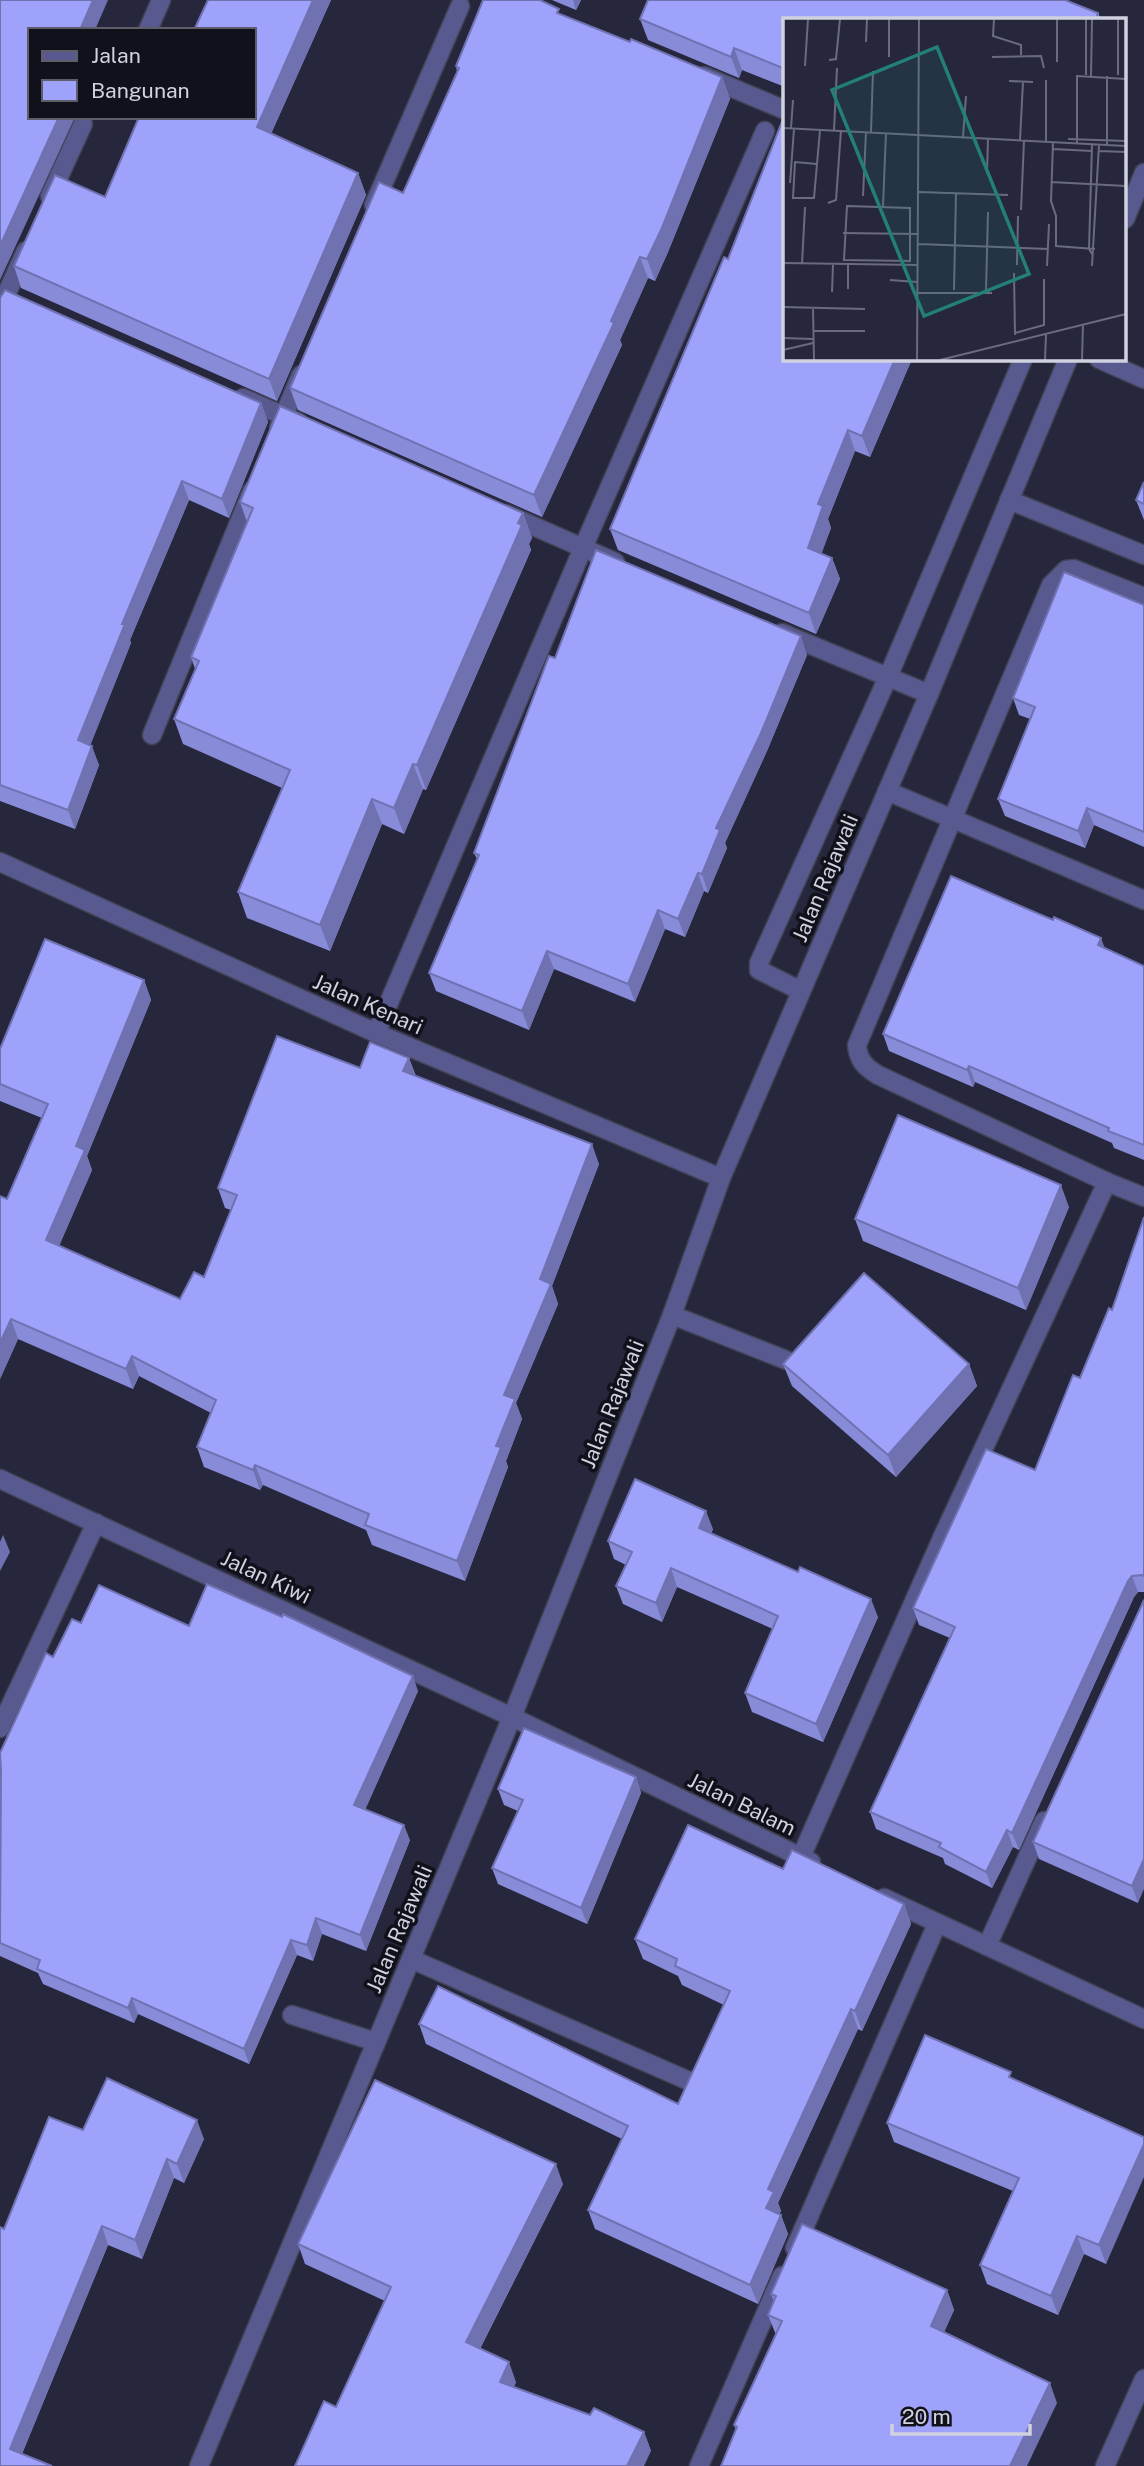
<svg xmlns="http://www.w3.org/2000/svg" width="1144" height="2466" font-family="'Public Sans',sans-serif">
<style>
.lines{fill:none;stroke-linecap:round;stroke-linejoin:round}
.service-casing{stroke:#414256;stroke-width:21}
.minor-casing{stroke:#414256;stroke-width:21}
.service{stroke:#585a8f;stroke-width:18}
.minor{stroke:#585a8f;stroke-width:18}
.wall{fill:#888bd8}
.shaded-wall{fill:#6f71b0}
.building{fill:#9ea2fb;stroke:#6f71b0;stroke-width:2}
.labels{text-anchor:middle;dominant-baseline:central;stroke-width:7;stroke-linejoin:round;paint-order:stroke}
.street-label{font-size:21px;fill:#d1d2e0;stroke:#10111a}
.inset-road{fill:none;stroke:#6a6b7e;stroke-width:2}
.view{fill:#227f79;fill-opacity:0.15;stroke:#227f79;stroke-width:3.5}
.inset-edge{fill:none;stroke:#d1d2e0;stroke-width:3.5}
</style>
<rect width="100%" height="100%" fill="#26273c"/>
<g class="lines">
<g class="service-casing">
<g id="service">
<polyline points="801,991 759,970 759,963 888,677 1023,359"/>
<polyline points="672,1315 786,1360"/>
<polyline points="411,1959 689,2081"/>
<polyline points="292,2015 376,2042"/>
</g>
</g>
<g class="minor-casing">
<g id="minor">
<polyline points="148,30 161,0"/>
<polyline points="704,76 785,110"/>
<polyline points="50,196 83,124"/>
<polyline points="374,205 460,6"/>
<polyline points="1125,219 1144,173"/>
<polyline points="0,308 26,251"/>
<polyline points="1099,359 1144,379"/>
<polyline points="243,398 298,422"/>
<polyline points="279,427 301,375"/>
<polyline points="1009,500 1144,555"/>
<polyline points="506,514 615,562"/>
<path d="M1144,597l-70,-28 -8,1 -15,15 -194,460c1,15 8,22 21,30l229,107 37,15"/>
<polyline points="782,633 929,694"/>
<polyline points="152,735 252,491"/>
<polyline points="887,791 1144,900"/>
<polyline points="0,862 376,1033 721,1178"/>
<polyline points="376,1033 583,548 765,131"/>
<polyline points="0,1479 512,1717 811,1862"/>
<polyline points="0,1728 96,1523"/>
<polyline points="801,1857 943,1536 1107,1182"/>
<polyline points="884,1898 1144,2019"/>
<polyline points="987,1946 1044,1821"/>
<polyline points="795,2248 937,1924"/>
<polyline points="199,2466 512,1717 672,1315 721,1178 929,694 1068,359"/>
<polyline points="699,2466 782,2276"/>
<polyline points="1105,2466 1144,2379"/>
</g>
</g>
<use href="#service" class="service"/>
<use href="#minor" class="minor"/>
</g>
<g class="wall">
<polygon points="208,0 331,0 271,134 358,173 366,195 277,401 21,288 14,266 105,197 254,117"/>
<polygon points="552,0 581,0 576,10"/>
<polygon points="1098,13 1101,19 785,19 785,87 742,70 739,78 648,40 640,19"/>
<polygon points="562,15 630,42 722,77 730,99 668,252 655,281 648,278 620,340 622,345 542,517 298,410 290,388 403,193 457,71 456,66"/>
<polygon points="728,259 785,359 912,359 870,457 855,451 828,519 831,528 821,553 832,558 840,579 816,634 618,550 610,529"/>
<polygon points="0,298 261,403 268,422 229,518 189,500 130,640 131,643 90,745 99,765 75,829 0,801"/>
<polygon points="1144,482 1144,520 1136,500"/>
<polygon points="240,502 523,513 532,538 529,544 531,550 426,790 423,789 404,834 382,824 330,951 247,918 238,892 282,788 183,744 174,719 195,669 191,657 247,522"/>
<polygon points="1144,605 1144,847 1094,825 1085,848 1005,816 998,799 1030,719 1019,715 1013,698"/>
<polygon points="807,655 767,751 725,843 727,848 708,893 704,891 685,937 665,929 635,1002 554,969 529,1030 436,991 429,973 477,859 474,853 555,658"/>
<polygon points="1105,948 1144,966 1144,1160 1114,1148 1112,1143 975,1082 973,1087 889,1051 883,1034"/>
<polygon points="144,980 151,1000 87,1156 92,1170 59,1246 180,1299 204,1277 231,1210 225,1208 218,1188 360,1068 409,1058 416,1076 599,1164 552,1286 558,1304 516,1403 522,1419 506,1461 508,1467 465,1581 372,1545 366,1530 263,1485 260,1490 204,1467 197,1447 211,1413 139,1376 133,1389 18,1339 0,1379 7,1199 42,1118 0,1101 0,1049"/>
<polygon points="1069,1207 1026,1310 863,1241 855,1219"/>
<polygon points="1144,1217 1144,1592 1138,1592 1134,1597 1019,1850 1013,1847 992,1888 945,1864 943,1858 876,1829 870,1812 950,1638 919,1625 913,1608 1035,1470 1080,1378 1112,1310"/>
<polygon points="783,1364 969,1364 977,1386 896,1477 792,1386"/>
<polygon points="713,1529 711,1534 878,1617 823,1742 752,1712 745,1693 773,1629 677,1587 662,1622 623,1604 616,1586 626,1565 614,1559 608,1541"/>
<polygon points="1144,1599 1138,1903 1039,1859 1033,1842"/>
<polygon points="81,1623 189,1626 418,1691 365,1810 410,1840 366,1951 322,1934 313,1961 297,1955 249,2064 138,2014 134,2023 43,1984 38,1973 0,1956 0,1753 53,1657"/>
<polygon points="636,1777 641,1793 587,1924 498,1884 492,1868 518,1811 504,1805 498,1789"/>
<polygon points="783,1869 904,1904 911,1924 862,2031 858,2029 778,2203 781,2211 779,2214 781,2215 788,2234 758,2304 595,2229 588,2210 622,2139 426,2044 419,2024 678,2104 724,2005 682,1985 678,1976 643,1959 635,1939"/>
<polygon points="1014,2080 1144,2137 1106,2264 1084,2254 1058,2315 987,2284 980,2265 1013,2191 894,2142 887,2123"/>
<polygon points="83,2130 204,2139 184,2183 174,2178 142,2259 108,2245 22,2454 0,2466 4,2229"/>
<polygon points="563,2184 480,2349 516,2382 514,2387 590,2415 644,2432 651,2451 336,2407 385,2301 305,2264 298,2244"/>
<polygon points="947,2290 954,2310 944,2332 1057,2403 736,2430 734,2425 776,2335 768,2315 774,2301 771,2294"/>
</g>
<g class="shaded-wall">
<polygon points="93,0 108,0 95,30 80,30"/>
<polygon points="313,0 331,0 264,149 257,127"/>
<polygon points="573,0 581,0 576,10"/>
<polygon points="734,48 742,70 739,78 731,57"/>
<polygon points="722,77 730,99 668,252 655,281 647,259"/>
<polygon points="59,117 75,117 0,280 0,246"/>
<polygon points="358,173 366,195 277,401 269,379"/>
<polygon points="640,257 648,278 620,340 622,345 542,517 534,495"/>
<polygon points="895,359 912,359 870,457 862,436"/>
<polygon points="261,403 268,422 229,518 222,499"/>
<polygon points="848,430 855,451 828,519 831,528 816,569 808,548 818,504"/>
<polygon points="182,481 189,500 130,640 131,643 85,759 78,740 122,624"/>
<polygon points="523,513 532,538 529,544 531,550 426,790 417,765"/>
<polygon points="832,558 840,579 816,634 809,613"/>
<polygon points="801,636 807,655 767,751 725,843 727,848 708,893 702,874 716,828"/>
<polygon points="92,746 99,765 75,829 68,810"/>
<polygon points="413,764 423,789 404,834 394,808"/>
<polygon points="372,799 382,824 330,951 320,925"/>
<polygon points="1087,808 1094,825 1085,848 1078,831"/>
<polygon points="698,873 704,891 685,937 678,919"/>
<polygon points="658,910 665,929 635,1002 628,984"/>
<polygon points="1101,938 1107,954 1098,945"/>
<polygon points="547,951 554,969 529,1030 522,1011"/>
<polygon points="144,980 151,1000 87,1156 92,1170 53,1260 46,1240 76,1146"/>
<polygon points="409,1058 416,1078 403,1071"/>
<polygon points="969,1066 975,1082 973,1087 967,1070"/>
<polygon points="592,1144 599,1164 552,1286 558,1304 516,1403 522,1419 506,1461 508,1467 465,1581 457,1561 496,1446 504,1395 540,1279"/>
<polygon points="1061,1185 1069,1207 1026,1310 1018,1288"/>
<polygon points="11,1319 18,1339 0,1379 0,1343"/>
<polygon points="132,1356 139,1376 133,1389 126,1369"/>
<polygon points="969,1364 977,1386 896,1477 888,1455"/>
<polygon points="255,1465 263,1485 260,1490 253,1470"/>
<polygon points="706,1511 713,1529 705,1547 699,1528"/>
<polygon points="3,1535 10,1552 0,1571 0,1542"/>
<polygon points="671,1568 677,1587 662,1622 656,1603"/>
<polygon points="1132,1576 1138,1592 1134,1597 1019,1850 1012,1833 1128,1581"/>
<polygon points="871,1599 878,1617 823,1742 816,1724"/>
<polygon points="413,1676 418,1691 360,1821 354,1805"/>
<polygon points="636,1777 641,1793 587,1924 581,1908"/>
<polygon points="404,1825 410,1840 366,1951 360,1935"/>
<polygon points="1007,1830 1013,1847 992,1888 986,1872"/>
<polygon points="1144,1859 1144,1889 1138,1903 1132,1886"/>
<polygon points="904,1904 911,1924 862,2031 855,2011"/>
<polygon points="316,1918 322,1934 313,1961 307,1945"/>
<polygon points="291,1940 297,1955 249,2064 244,2049"/>
<polygon points="132,1998 138,2014 134,2023 128,2008"/>
<polygon points="851,2009 858,2029 778,2203 781,2211 773,2227 766,2208 768,2189"/>
<polygon points="197,2120 204,2139 184,2183 177,2164"/>
<polygon points="1144,2144 1144,2177 1106,2264 1099,2245"/>
<polygon points="167,2159 174,2178 142,2259 135,2240"/>
<polygon points="556,2164 563,2184 473,2362 466,2342"/>
<polygon points="781,2215 788,2234 758,2304 750,2285"/>
<polygon points="102,2226 108,2245 17,2466 10,2449"/>
<polygon points="1077,2236 1084,2254 1058,2315 1051,2296"/>
<polygon points="947,2290 954,2310 938,2346 931,2326"/>
<polygon points="509,2362 516,2382 507,2402 500,2382"/>
<polygon points="1050,2383 1057,2403 1027,2466 1010,2466"/>
<polygon points="644,2432 651,2451 644,2466 627,2466"/>
</g>
<g class="building">
<polygon points="0,0 93,0 80,30 30,30 30,117 59,117 0,246"/>
<polygon points="208,0 313,0 257,127 358,173 269,379 14,266 55,175 105,197 139,117 254,117 254,30 194,30"/>
<polygon points="483,0 540,0 559,9 557,13 630,42 631,39 722,77 661,230 647,259 640,257 611,321 614,323 534,495 290,388 379,182 403,193 459,68 456,66"/>
<polygon points="648,0 1065,0 1098,13 1096,19 785,19 785,69 734,48 731,57 640,19"/>
<polygon points="785,114 785,359 895,359 862,436 848,430 818,504 823,506 808,548 832,558 809,613 610,529 724,257 728,259"/>
<polygon points="5,290 261,403 222,499 182,481 122,624 125,624 78,740 92,746 68,810 0,785 0,298"/>
<polygon points="280,406 523,513 518,523 522,525 417,765 413,764 394,808 372,799 320,925 238,892 290,770 174,719 199,661 191,657 253,508 240,502"/>
<polygon points="1144,482 1144,504 1136,500"/>
<polygon points="596,550 801,636 761,733 716,828 720,830 702,874 698,873 678,919 658,910 628,984 547,951 522,1011 429,973 479,855 474,853 549,656 555,658"/>
<polygon points="1064,572 1144,605 1144,832 1087,808 1078,831 998,799 1035,707 1013,698"/>
<polygon points="951,876 1053,920 1054,917 1101,938 1098,945 1144,966 1144,1145 1108,1131 1109,1128 969,1066 967,1070 883,1034"/>
<polygon points="45,939 144,980 76,1146 85,1150 46,1240 180,1299 194,1272 204,1277 237,1195 218,1188 277,1036 360,1068 370,1042 409,1058 403,1071 592,1144 540,1279 551,1284 504,1395 515,1399 496,1446 501,1447 457,1561 365,1525 369,1514 255,1465 253,1470 197,1447 216,1400 132,1356 126,1369 11,1319 0,1343 0,1196 7,1199 48,1104 0,1084 0,1049"/>
<polygon points="898,1115 1061,1185 1018,1288 855,1219"/>
<polygon points="1144,1217 1144,1576 1142,1575 1132,1576 1128,1581 1012,1833 1007,1830 986,1872 939,1847 941,1843 870,1812 955,1627 913,1608 986,1449 1035,1470 1073,1375 1080,1378 1109,1308 1112,1310"/>
<polygon points="864,1273 969,1364 888,1455 783,1364"/>
<polygon points="635,1479 706,1511 699,1528 798,1572 800,1567 871,1599 816,1724 745,1693 778,1616 671,1568 656,1603 616,1586 632,1552 608,1541"/>
<polygon points="207,1584 282,1617 283,1614 413,1676 354,1805 404,1825 360,1935 316,1918 307,1945 291,1940 244,2049 132,1998 128,2008 37,1969 40,1960 0,1943 1,1769 0,1753 46,1653 53,1657 72,1619 81,1623 99,1585 189,1626"/>
<polygon points="1144,1600 1144,1859 1132,1886 1033,1842"/>
<polygon points="524,1728 636,1777 581,1908 492,1868 523,1800 498,1789"/>
<polygon points="688,1825 783,1869 792,1850 904,1904 855,2011 851,2009 768,2189 774,2192 766,2208 781,2215 750,2285 588,2210 628,2126 419,2024 438,1986 678,2104 730,1991 675,1966 677,1959 635,1939"/>
<polygon points="925,2035 1011,2072 1009,2077 1144,2137 1144,2144 1099,2245 1077,2236 1051,2296 980,2265 1019,2178 887,2123"/>
<polygon points="107,2078 197,2120 177,2164 167,2159 135,2240 102,2226 10,2449 52,2466 0,2466 0,2227 4,2229 49,2117 83,2130"/>
<polygon points="375,2080 556,2164 466,2342 509,2362 500,2382 590,2415 594,2408 644,2432 627,2466 295,2466 324,2401 336,2407 391,2287 298,2244"/>
<polygon points="802,2224 947,2290 931,2326 1050,2383 1010,2466 721,2466 737,2427 734,2425 782,2321 768,2315 776,2296 771,2294"/>
</g>
<g class="labels">
<g class="street-label">
<text transform="translate(825 878) rotate(-67)">Jalan Rajawali</text>
<text transform="translate(368 1004) rotate(24)">Jalan Kenari</text>
<text transform="translate(612 1404) rotate(-68)">Jalan Rajawali</text>
<text transform="translate(266 1577) rotate(25)">Jalan Kiwi</text>
<text transform="translate(742 1804) rotate(26)">Jalan Balam</text>
<text transform="translate(399 1929) rotate(-67)">Jalan Rajawali</text>
</g>
</g>
<g transform="translate(783 18)">
<rect width="343" height="343" fill="#26273c"/>
<path class="inset-road" d="M106,1v38M211,1l-1,17 28,9v10M303,1v56M83,24l1,-23M209,39l49,-1 3,12M46,42l7,-1 4,-40M274,44v-43M22,48l3,-47M335,57v-56M308,58l1,-57M263,62v62M226,63l24,1M0,110l343,18M8,110l2,-28M51,112l3,-62M88,114l2,-61M180,119l3,-41M285,121l58,2M237,122l3,-58M270,124l-2,59 5,15v30l39,3M294,126v-68l49,3M309,127l-3,104 3,5M324,128v-70M270,131l39,2M316,133l27,1M34,146l-22,-2 -2,36h21l6,-68M204,153l1,-32M268,164l75,4M7,165l4,-54M136,174l89,3M80,178l3,-64M45,185l8,-3 5,-70M64,188l63,2v53l-66,-1zM100,188l3,-73M238,192l3,-69M60,215l75,1M135,226l130,5M0,245l135,2M19,246l3,-57M234,247l1,-49M264,248l2,-42M309,248l7,-121M231,255l1,62M107,262l27,2M65,271v-24M171,272l2,-97M203,272l2,-78M49,274l1,-27M134,275h75M0,289l82,2M30,290l1,52M30,313h52M232,315l29,-8v-46M0,320l30,1M0,332l30,-7M134,342l2,-341M157,342l186,-46M262,342l1,-25M299,342l1,-36"/>
<path class="view" d="M154,29l92,227 -105,42 -92,-226z"/>
<rect width="343" height="343" class="inset-edge"/>
</g>
<rect x="28" y="28" width="228" height="91" fill="#10111a" stroke="#5d5e69" stroke-width="2"/>
<rect x="42" y="51" width="35" height="10" fill="#585a8f" stroke="#5d5e69" stroke-width="2"/>
<text x="91" y="63" font-size="21" fill="#d1d2e0">Jalan</text>
<rect x="42" y="80" width="35" height="21" fill="#9ea2fb" stroke="#5d5e69" stroke-width="2"/>
<text x="91" y="98" font-size="21" fill="#d1d2e0">Bangunan</text>
<path d="M892 2424v10h138v-10" fill="none" stroke="#d1d2e0" stroke-width="3.5"/>
<text x="902" y="2424" font-size="21" fill="#d1d2e0" stroke="#10111a" stroke-width="5" paint-order="stroke">20 m</text>
</svg>
